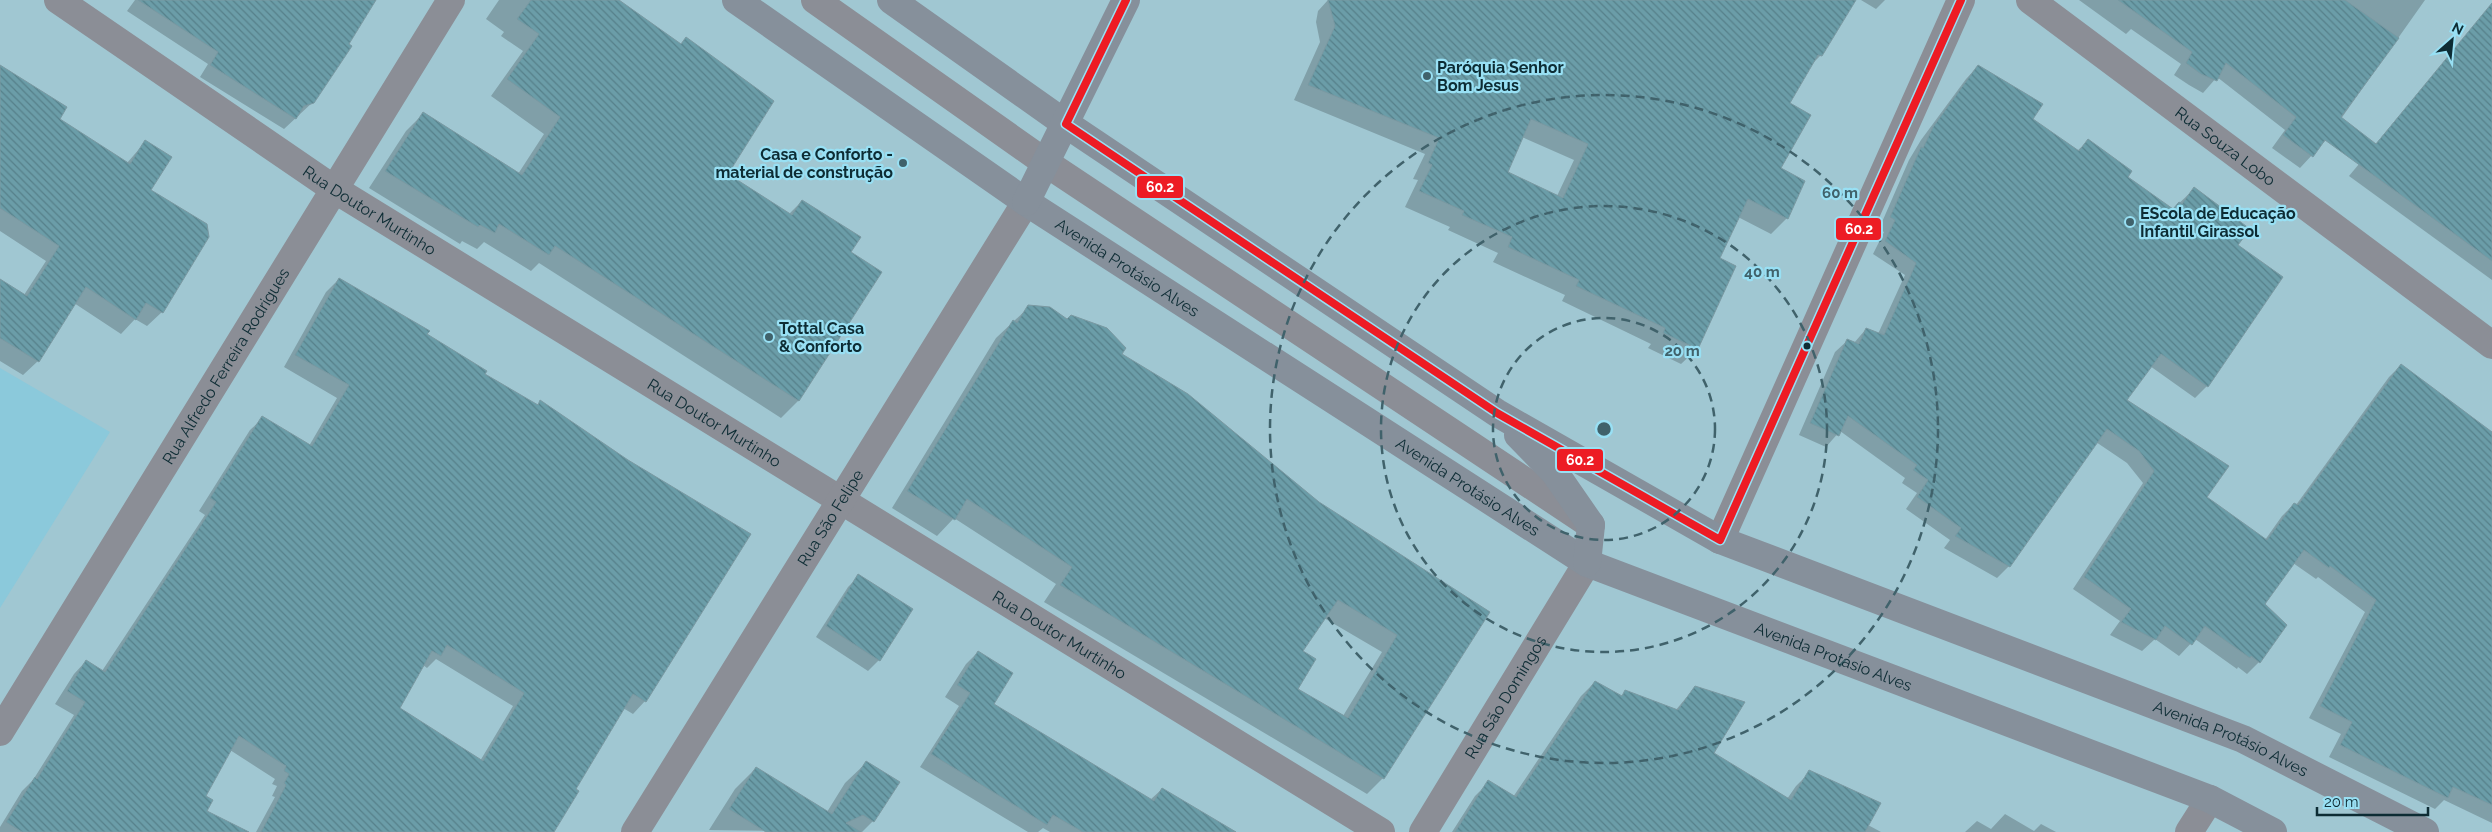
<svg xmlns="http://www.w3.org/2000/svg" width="2492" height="832" font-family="Raleway,sans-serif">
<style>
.built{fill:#8bc9db}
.shadow{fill:#0003;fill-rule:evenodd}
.building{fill:url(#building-back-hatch);stroke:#7a99a2;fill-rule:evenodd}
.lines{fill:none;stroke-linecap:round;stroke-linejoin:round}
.minor{stroke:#8b8e96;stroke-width:28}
.major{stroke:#86909b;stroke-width:28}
.bus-1-casing{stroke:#98e0f4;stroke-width:11}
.bus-1{stroke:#ed1c24;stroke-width:8}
.ring{fill:none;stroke:#40626b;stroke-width:2.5;stroke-dasharray:9 6}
.poi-dot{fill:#40626b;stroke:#98e0f4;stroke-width:2}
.bus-dot{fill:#0d2c34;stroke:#98e0f4;stroke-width:2}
.labels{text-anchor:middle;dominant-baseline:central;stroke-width:4.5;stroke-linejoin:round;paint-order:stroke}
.poi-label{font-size:16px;font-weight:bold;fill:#0d2c34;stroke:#98e0f4;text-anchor:start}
.street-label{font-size:16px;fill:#0d2c34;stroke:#98e0f4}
.centre{fill:#40626b;stroke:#98e0f4;stroke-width:2.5}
.ring-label{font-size:15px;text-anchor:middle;font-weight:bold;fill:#40626b;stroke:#98e0f4;stroke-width:4.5;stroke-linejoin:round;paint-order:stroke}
.line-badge{stroke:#98e0f4;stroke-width:2}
.badge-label{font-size:14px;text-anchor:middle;font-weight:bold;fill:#fff}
</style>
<defs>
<pattern id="building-back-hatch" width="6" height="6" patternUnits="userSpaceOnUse" patternTransform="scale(1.25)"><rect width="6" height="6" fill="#6b9da8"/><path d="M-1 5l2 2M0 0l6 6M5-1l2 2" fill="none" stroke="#56808a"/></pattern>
</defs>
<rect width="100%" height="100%" fill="#a0c7d2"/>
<polygon class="built" points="0,368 110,432 0,608"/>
<g class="shadow">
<polygon points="135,0 375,0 313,102 284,129 200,77 208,64 127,11"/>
<polygon points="499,0 617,0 680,45 686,39 726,174 789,214 802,201 849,253 881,272 798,401 781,418 539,263 531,271 484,242 477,249 462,241 460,244 369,188 406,131 423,114 518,174 544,134 491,96 523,51 501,36 504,32 486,19"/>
<path d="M1328,0h526l-33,55 -12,12 -21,37 -9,64 8,50 -16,16 -33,-17 -20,41 17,9 -38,82 -16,15 -33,-16 3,-4 -89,-43 3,-6 -72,-33 5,-9 -50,-23 2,-3 -45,-20 13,-27 -5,-1 12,-25 -131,-54 26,-58 -4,-20 2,-11zM1522,137l52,23 -17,36 -51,-23z"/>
<polygon points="1861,0 1885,0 1876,9"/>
<polygon points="2079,0 2425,0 2326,140 2300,168 2272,148 2285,130 2217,77 2203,93 2189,85 2174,75 2181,64 2131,29 2126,34"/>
<polygon points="2488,9 2492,11 2492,280 2349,176"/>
<polygon points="0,66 58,119 127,163 146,141 162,312 147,326 135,319 121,334 74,303 38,361 23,375 0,361 0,280 24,295 46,261 0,231"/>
<polygon points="1978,66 2031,119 2077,151 2088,141 2126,177 2172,210 2194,189 2236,246 2207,386 2195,398 2150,366 2125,401 2206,498 2265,540 2282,516 2294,504 2296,505 2389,377 2401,365 2492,441 2492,823 2444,800 2435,809 2329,757 2341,734 2309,718 2365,612 2318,577 2316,579 2293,563 2264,605 2259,662 2247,674 2238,667 2237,669 2195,639 2179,656 2155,639 2142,651 2110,635 2120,621 2073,589 2143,483 2127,463 2096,442 2009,566 1997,578 1944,548 1950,540 1906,509 1917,493 1902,483 1905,478 1840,431 1826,447 1799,435 1835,352 1848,340 1854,343 1866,329 1878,334 1905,275 1873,254 1884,232 1879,229 1909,160 1921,140 1966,79"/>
<path d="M339,279l144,95 53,32 4,-4 105,299 -12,13 -10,-6 -49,81 -22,43h-296l19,-35 -3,-1 5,-10 -5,-2 3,-5 -45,-29 -26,47 1,14 41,21h-246v-5l22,-36 11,-11 41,-65 -19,-11 19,-30 12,-13 16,10 103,-156 -6,-4 51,-81 13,-12 46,28 28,-48 -53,-31 42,-75zM436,659l77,47 -33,55 -81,-52 24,-44 4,3z"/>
<path d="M1029,307l289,196 170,109 -105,166 -16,16 -323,-192 12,-18 -102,-66 -17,18 -45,-28 104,-170zM1324,618l58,34 -39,64 -46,-27 4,-38z"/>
<polygon points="859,576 879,660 868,671 816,637 848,587"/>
<polygon points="978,652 992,705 1150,800 1162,789 1202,832 1050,832 1043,828 1038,832 1028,832 920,767 959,706 945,697 966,664"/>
<polygon points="1595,682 1621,697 1626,692 1675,711 1695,687 1712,753 1787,799 1796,786 1810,772 1868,825 1881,832 1452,832 1475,796 1489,782 1513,797 1581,696"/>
<polygon points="866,763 873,821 862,832 709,830 735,789 756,768 827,812 845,783"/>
<polygon points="2005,814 2034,831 2041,824 2056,832 1965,832 1977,821 1991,829"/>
</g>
<g class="building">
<polygon points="138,0 376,0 349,44 352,46 314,103 304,106 296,119 210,65 218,52"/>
<polygon points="531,0 619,0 681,44 686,37 774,101 728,174 792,215 802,200 861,237 851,252 882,272 799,401 555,246 549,255 499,224 495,233 480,225 478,227 385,171 423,112 522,175 560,117 507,79 539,34 517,19"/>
<path d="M1328,0h528l-34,56 -4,-1 -28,48 21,12 -30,53 24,13 -17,38 -40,-20 -28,59 16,8 -38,83 -35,-16 2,-5 -89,-42 3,-6 -71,-33 4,-10 -50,-22 2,-4 -45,-20 13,-26 -4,-2 11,-25 -131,-53 27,-59zM1531,119l57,25 -25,54 -55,-26z"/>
<polygon points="2118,0 2345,0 2399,38 2341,117 2376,144 2492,3 2492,261 2325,140 2313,157 2283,135 2296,117 2226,63 2217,81 2201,74 2186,63 2192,52"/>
<polygon points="0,65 67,107 60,119 130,164 145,140 172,157 151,190 207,224 209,237 163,313 146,303 136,320 86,287 39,362 0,338 0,279 27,296 59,246 0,208"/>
<polygon points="1978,65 2043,104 2033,119 2079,151 2088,139 2132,171 2128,177 2173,209 2179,202 2182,204 2194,187 2250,229 2238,245 2283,277 2208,387 2161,354 2127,400 2229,466 2207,497 2267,540 2294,503 2298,505 2401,364 2492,432 2492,805 2453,787 2448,798 2340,745 2352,722 2320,706 2376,600 2330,566 2329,568 2304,550 2265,604 2287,625 2260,663 2251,656 2250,658 2205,626 2192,645 2165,626 2156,640 2121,622 2131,609 2084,577 2154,471 2139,451 2107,429 2010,567 1955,536 1961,528 1917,497 1928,480 1913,470 1917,465 1848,416 1839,436 1810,423 1847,339 1859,344 1866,328 1884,335 1916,263 1885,241 1895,220 1890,217 1921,147 1923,148 1933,127"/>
<path d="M339,278l91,53 -3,3 60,37 -2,3 53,31 2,-5 88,60 123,74 -105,168 -13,-8 -57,95 3,2 -25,41h-293l25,-47 -2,-2 5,-9 -5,-3 2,-5 -47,-30 -33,60 7,4 -6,11 42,21h-227l-16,-10 29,-45 2,2 48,-77 -18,-11 19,-31 19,12 111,-170 -6,-4 52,-82 50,30 37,-61 -54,-30zM447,645l77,48 -41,68 -83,-53 32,-57 9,5z"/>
<path d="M1028,305l22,2 17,12 4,-4 36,13 19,20 -4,6 66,40 131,108 171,110 -106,167 -324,-194 12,-18 -105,-68 -12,21 -48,-29 106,-171 4,3zM1338,600l59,35 -49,83 -50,-29 18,-30 -13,-8z"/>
<polygon points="858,574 913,609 880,661 826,626"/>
<polygon points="978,651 1013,673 994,704 1154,801 1162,788 1236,832 1083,832 1053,815 1047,825 931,754 970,693 957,685"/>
<polygon points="1595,681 1622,696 1625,690 1678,710 1695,686 1745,702 1714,753 1791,800 1809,770 1881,803 1865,832 1455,832 1488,780 1516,797"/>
<polygon points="866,761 900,782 874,822 863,815 846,823 861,832 766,832 729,809 756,767 832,814"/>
</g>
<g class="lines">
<g class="minor">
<path id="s1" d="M58,0l276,189 1047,643"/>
<polyline points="815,0 1046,163 1591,525"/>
<path id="s2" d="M2030,0l462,345"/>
<polyline points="1720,540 1961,0"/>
<path id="s3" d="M0,732l451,-732"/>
<path id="s4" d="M635,832l391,-630"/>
<path id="s5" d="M1423,832l164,-269"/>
<polyline points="2189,832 2210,799"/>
</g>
<g class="major">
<path id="s6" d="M736,0l290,202 561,361 623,236 63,33"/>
<path id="s7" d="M891,0l175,124 431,289 223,127 523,199 182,93"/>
<polyline points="1026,202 1126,0"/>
<polyline points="1518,435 1555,473 1591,525 1587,563"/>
</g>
<g class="bus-1-casing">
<polyline id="bus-1" points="1126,0 1066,124 1497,413 1720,540 1961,0"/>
</g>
<use href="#bus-1" class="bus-1"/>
</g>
<g class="ring">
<circle cx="1604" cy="429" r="111"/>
<circle cx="1604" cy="429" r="223"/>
<circle cx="1604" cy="429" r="334"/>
</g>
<g class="poi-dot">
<circle cx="1427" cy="76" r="5"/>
<circle cx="903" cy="163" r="5"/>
<circle cx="2130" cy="222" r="5"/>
<circle cx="769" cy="337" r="5"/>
</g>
<circle class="bus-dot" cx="1807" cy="346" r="4.5"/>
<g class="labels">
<g class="poi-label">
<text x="1437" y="67">Paróquia Senhor<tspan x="1437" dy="18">Bom Jesus</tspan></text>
<text x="893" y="154" text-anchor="end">Casa e Conforto -<tspan x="893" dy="18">material de construção</tspan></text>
<text x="2140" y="213">EScola de Educação<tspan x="2140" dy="18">Infantil Girassol</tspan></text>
<text x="779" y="328">Tottal Casa<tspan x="779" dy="18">&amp; Conforto</tspan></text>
</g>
<g class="street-label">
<text stroke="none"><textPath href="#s2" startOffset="244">Rua Souza Lobo</textPath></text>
<text stroke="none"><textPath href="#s1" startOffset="376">Rua Doutor Murtinho</textPath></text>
<text stroke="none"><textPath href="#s6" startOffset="474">Avenida Protásio Alves</textPath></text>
<text stroke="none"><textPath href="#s3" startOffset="430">Rua Alfredo Ferreira Rodrigues</textPath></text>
<text stroke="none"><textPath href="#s1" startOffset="781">Rua Doutor Murtinho</textPath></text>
<text stroke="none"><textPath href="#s6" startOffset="879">Avenida Protásio Alves</textPath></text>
<text stroke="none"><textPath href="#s4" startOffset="370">Rua São Felipe</textPath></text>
<text stroke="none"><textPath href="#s1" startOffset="1186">Rua Doutor Murtinho</textPath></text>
<text stroke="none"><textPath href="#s6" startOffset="1284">Avenida Protásio Alves</textPath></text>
<text stroke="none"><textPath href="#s5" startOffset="158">Rua São Domingos</textPath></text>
<text stroke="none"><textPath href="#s7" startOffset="1538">Avenida Protásio Alves</textPath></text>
</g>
</g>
<circle cx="1604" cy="429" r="8" class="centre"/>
<g class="ring-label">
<text x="1840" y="198">60 m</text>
<text x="1762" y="277">40 m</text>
<text x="1682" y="356">20 m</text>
</g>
<g class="line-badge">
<rect x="1136" y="175" width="48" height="24" rx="5" fill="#ed1c24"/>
<rect x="1835" y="217" width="47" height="24" rx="5" fill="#ed1c24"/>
<rect x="1556" y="448" width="48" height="24" rx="5" fill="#ed1c24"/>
</g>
<g class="badge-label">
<text x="1160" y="192">60.2</text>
<text x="1859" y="234">60.2</text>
<text x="1580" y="465">60.2</text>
</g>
<g transform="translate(2452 40) rotate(27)" stroke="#98e0f4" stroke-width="4" paint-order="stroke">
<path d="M0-4L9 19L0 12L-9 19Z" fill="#0d2c34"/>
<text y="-8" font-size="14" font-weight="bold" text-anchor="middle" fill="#0d2c34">N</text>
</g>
<path d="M2317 807v8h111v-8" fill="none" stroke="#0d2c34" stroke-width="2.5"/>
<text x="2324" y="807" font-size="15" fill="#0d2c34" stroke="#98e0f4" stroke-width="4" paint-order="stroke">20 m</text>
</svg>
